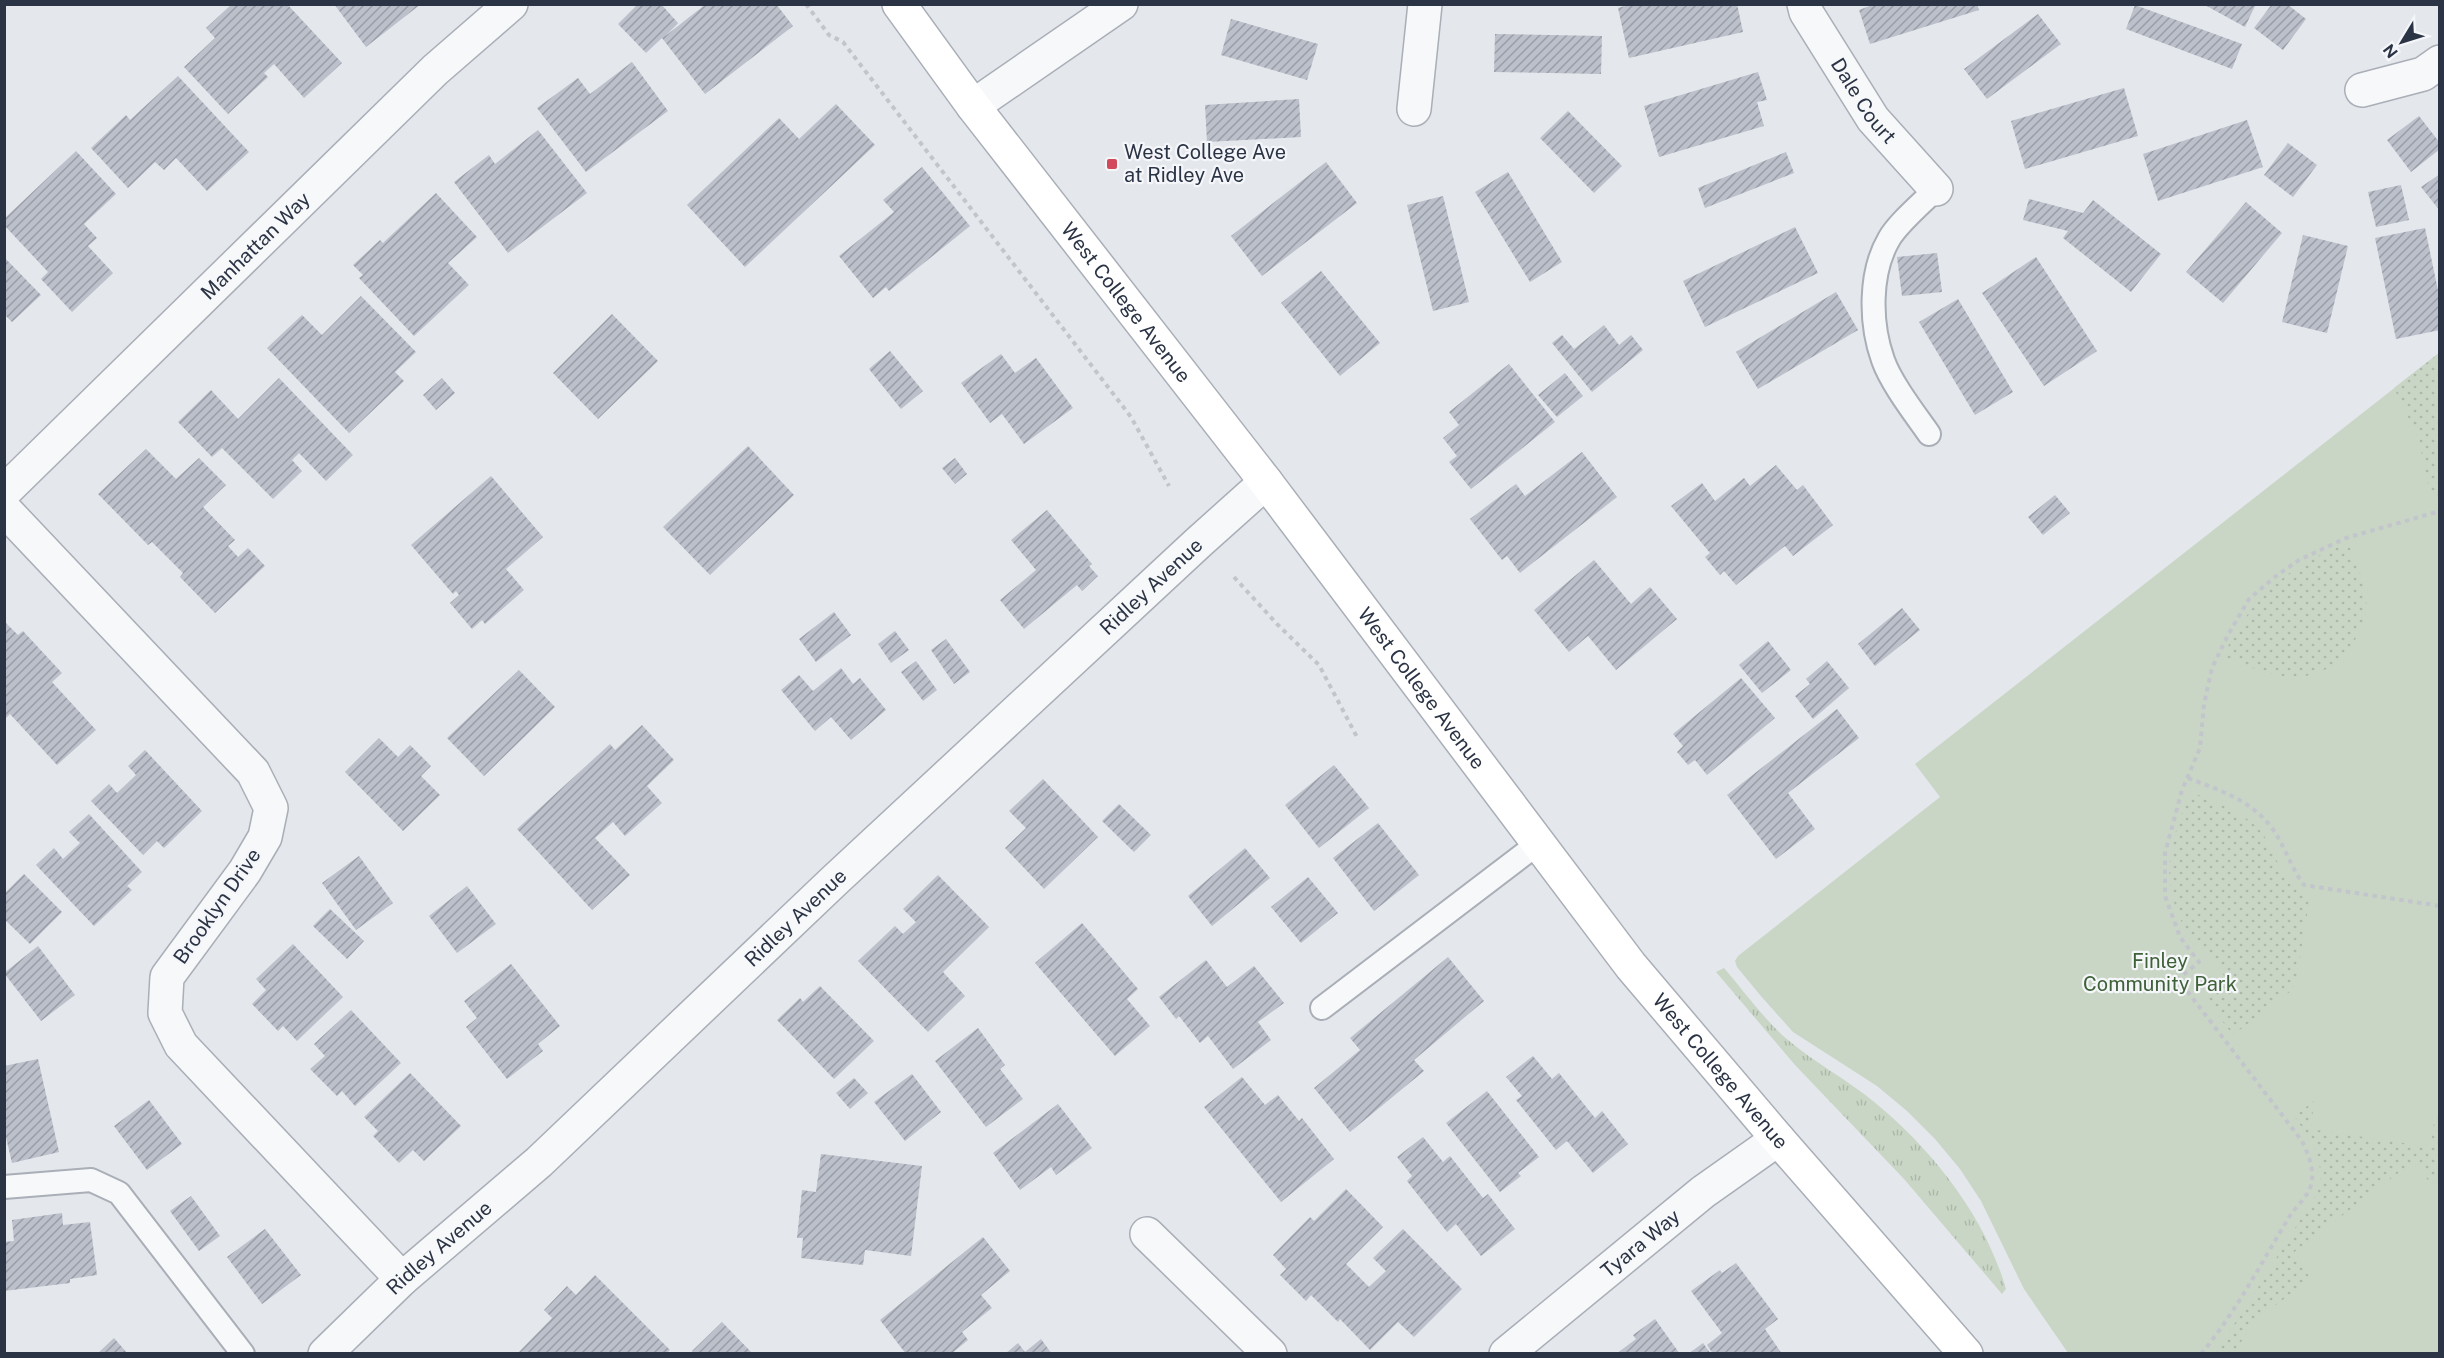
<svg xmlns="http://www.w3.org/2000/svg" width="2444" height="1358" font-family="'Public Sans',sans-serif">
<style>
.grass{fill:url(#grass-tufts)}
.park{fill:#c9d6c5}
.garden{fill:url(#garden-dots)}
.building{fill:url(#building-hatch)}
.lines{fill:none;stroke-linecap:round;stroke-linejoin:round}
.service-casing{stroke:#a9aeb7;stroke-width:26}
.minor-casing{stroke:#a9aeb7;stroke-width:36}
.secondary-casing{stroke:#a9aeb7;stroke-width:36}
.path{stroke:#c2c5cb;stroke-width:4;stroke-dasharray:4.5 4.5;stroke-linecap:butt}
.service{stroke:#f7f8fa;stroke-width:22}
.minor{stroke:#f7f8fa;stroke-width:33}
.secondary{stroke:#fff;stroke-width:33}
.poi-dot{fill:#d1495b;stroke:#f4f6f9;stroke-width:2}
.labels{text-anchor:middle;dominant-baseline:central;stroke-width:4.5;stroke-linejoin:round;paint-order:stroke}
.street-label{font-size:20px;fill:#2b3445;stroke:#f4f6f9}
.poi-label{font-size:20px;fill:#2b3445;stroke:#f4f6f9;text-anchor:start}
.park-label{font-size:20px;fill:#3f6138;stroke:#f4f6f9}
</style>
<defs>
<pattern id="grass-tufts" width="24" height="20" patternUnits="userSpaceOnUse" patternTransform="scale(1.5)"><rect width="24" height="20" fill="#c9d6c5"/><path d="M3 7l-1-3M5 7V3M7 7l1-3M15 17l-1-3M17 17v-4M19 17l1-3" fill="none" stroke="#adb8ab"/></pattern>
<pattern id="garden-dots" width="8" height="8" patternUnits="userSpaceOnUse" patternTransform="scale(1.5)"><rect width="8" height="8" fill="#c9d6c5"/><path d="M2 2h.1M6 6h.1" fill="none" stroke="#adb8ab" stroke-width="1.8" stroke-linecap="round"/></pattern>
<pattern id="building-hatch" width="6" height="6" patternUnits="userSpaceOnUse" patternTransform="scale(1.5)"><rect width="6" height="6" fill="#bbc0ca"/><path d="M-1 1l2-2M0 6l6-6M5 7l2-2" fill="none" stroke="#989da6"/></pattern>
</defs>
<rect width="100%" height="100%" fill="#e4e7ec"/>
<path class="grass" d="M1724,968c20,23 41,53 64,72 27,23 58,39 85,61 59,48 112,115 133,188l-4,5 -98,-115 -109,-114 -79,-93z"/>
<polygon class="park" points="2439,353 2439,1353 2068,1353 2024,1289 1981,1201 1960,1169 1935,1139 1907,1111 1877,1086 1793,1032 1760,995 1737,967 1735,961 1738,956 1940,797 1915,764"/>
<g class="garden">
<polygon points="2439,353 2440,504 2438,505 2425,476 2420,442 2394,388"/>
<path d="M2348,543c7,18 17,37 18,57 2,17 -5,32 -15,46 -36,49 -83,30 -128,10 30,-61 62,-88 125,-113z"/>
<path d="M2190,792c24,9 48,17 67,35 21,21 21,61 53,69l-14,87 -5,8 -58,44 -28,-36 23,-18 -28,-37 -4,3c-38,-59 -31,-93 -6,-155z"/>
<path d="M2314,1101l-3,28 119,18 5,-30 4,-4v38l-4,31 -2,2 -3,-1 -16,-22 -121,92 18,26c-28,22 -62,40 -75,74h-24l29,-38 77,-124c8,-31 -7,-51 -24,-75z"/>
</g>
<g class="building">
<polygon points="232,4 287,4 342,63 304,98 274,64 264,73 268,77 228,114 184,67 215,38 206,28"/>
<polygon points="334,4 421,4 366,47"/>
<polygon points="638,4 661,4 678,23 664,37 706,4 776,4 793,26 705,94 662,38 646,53 618,24"/>
<polygon points="1632,4 1737,4 1743,32 1629,58 1618,8"/>
<polygon points="1875,4 1977,4 1979,10 1870,44 1859,10"/>
<polygon points="2203,4 2256,4 2245,27"/>
<polygon points="2272,4 2287,4 2306,19 2283,50 2254,28"/>
<polygon points="2135,5 2242,44 2232,69 2126,29"/>
<polygon points="2038,14 2061,44 1987,99 1964,69"/>
<polygon points="1231,19 1318,44 1307,80 1221,55"/>
<polygon points="1495,34 1602,36 1601,74 1494,72"/>
<polygon points="632,62 668,111 586,172 537,108 578,78 590,94"/>
<polygon points="1758,72 1767,100 1757,102 1764,126 1659,157 1644,106"/>
<polygon points="178,76 249,152 207,191 176,158 164,170 155,162 128,188 91,148 126,115 130,120"/>
<polygon points="2124,88 2138,136 2025,169 2011,121"/>
<polygon points="1299,99 1301,137 1207,142 1205,105"/>
<polygon points="836,104 875,145 745,267 687,205 779,118 799,139"/>
<polygon points="1568,111 1622,166 1594,193 1540,138"/>
<polygon points="2419,116 2440,143 2440,149 2411,172 2387,140"/>
<polygon points="2247,120 2263,167 2158,201 2143,154"/>
<polygon points="538,130 587,193 508,253 454,182 489,155 495,164"/>
<polygon points="2288,143 2317,165 2293,197 2264,175"/>
<polygon points="76,151 116,194 84,224 97,238 88,246 113,273 72,312 41,279 48,272 4,225 4,219"/>
<polygon points="1786,152 1794,173 1705,208 1698,188"/>
<polygon points="1326,162 1357,203 1262,276 1231,236"/>
<polygon points="922,167 970,226 889,291 886,287 873,298 839,256 894,212 883,200"/>
<polygon points="1508,172 1562,262 1530,282 1475,192"/>
<polygon points="2440,174 2440,211 2421,187"/>
<polygon points="2401,185 2409,220 2376,227 2368,192"/>
<polygon points="436,193 477,237 448,263 469,285 414,336 359,278 363,275 353,265 380,240 383,243"/>
<polygon points="1443,196 1469,302 1433,311 1407,205"/>
<polygon points="2029,199 2083,213 2093,200 2161,254 2131,292 2063,238 2068,231 2023,220"/>
<polygon points="2246,202 2282,233 2223,303 2186,272"/>
<polygon points="1795,227 1818,273 1705,327 1683,281"/>
<polygon points="2425,228 2440,300 2440,330 2396,339 2375,238"/>
<polygon points="2303,235 2348,246 2327,333 2282,322"/>
<polygon points="1937,253 1942,292 1902,296 1897,257"/>
<polygon points="4,257 41,295 12,322 6,316 4,317"/>
<polygon points="2036,257 2097,351 2044,386 1982,293"/>
<polygon points="1321,271 1380,343 1340,376 1281,303"/>
<polygon points="1836,292 1858,330 1758,389 1736,352"/>
<polygon points="361,296 416,352 395,372 404,381 349,433 267,348 302,315 322,335"/>
<polygon points="1958,299 2013,392 1975,415 1919,322"/>
<polygon points="612,314 658,361 598,419 553,373"/>
<polygon points="1604,325 1619,345 1631,335 1643,350 1592,392 1552,343 1562,335 1574,349"/>
<polygon points="890,351 923,391 901,409 869,369"/>
<polygon points="1001,354 1015,373 1036,358 1073,408 1024,444 1002,414 990,423 961,383"/>
<polygon points="1509,364 1555,422 1471,489 1449,462 1457,456 1443,438 1459,425 1449,412"/>
<polygon points="1565,373 1583,396 1557,417 1538,395"/>
<polygon points="279,378 353,455 326,481 299,453 292,460 302,471 273,499 222,448 212,457 178,422 211,390 238,419"/>
<polygon points="442,378 455,393 436,410 423,395"/>
<polygon points="748,446 794,495 710,575 663,527"/>
<polygon points="146,449 176,479 199,458 226,485 203,507 235,540 228,546 238,557 248,548 265,566 215,613 180,577 183,573 152,542 148,545 98,494"/>
<polygon points="1582,452 1617,497 1520,573 1507,556 1502,560 1470,519 1516,484 1525,496"/>
<polygon points="955,458 967,474 955,484 942,468"/>
<polygon points="1776,465 1797,490 1803,485 1833,525 1793,556 1785,546 1736,585 1724,571 1720,575 1705,557 1710,553 1671,506 1702,483 1715,501 1744,478 1750,486"/>
<polygon points="491,476 543,537 506,569 524,590 485,624 482,620 472,629 450,603 459,595 456,591 453,594 411,545"/>
<polygon points="2055,495 2070,513 2043,535 2028,517"/>
<polygon points="1047,510 1092,564 1089,566 1098,576 1082,591 1077,585 1024,629 1000,600 1036,570 1011,540"/>
<polygon points="1594,560 1631,604 1650,587 1677,619 1616,670 1588,636 1569,652 1534,610"/>
<polygon points="1902,608 1920,630 1875,666 1858,644"/>
<polygon points="834,612 851,635 816,662 799,639"/>
<polygon points="4,621 18,635 23,631 62,673 52,682 96,730 57,765 10,714 4,720"/>
<polygon points="895,631 909,650 891,663 878,644"/>
<polygon points="946,639 970,672 954,684 931,650"/>
<polygon points="1768,641 1791,670 1762,693 1739,665"/>
<polygon points="916,661 937,690 923,701 901,672"/>
<polygon points="1827,661 1849,688 1813,719 1795,696 1810,684 1806,679"/>
<polygon points="841,668 853,684 860,678 886,710 851,740 831,717 815,731 781,690 799,675 813,691"/>
<polygon points="519,670 555,707 484,776 447,738"/>
<polygon points="1741,678 1775,718 1707,775 1695,760 1688,765 1677,752 1683,746 1673,734"/>
<polygon points="1837,709 1859,738 1788,793 1815,829 1776,859 1727,795"/>
<polygon points="642,725 674,760 647,786 662,803 625,836 613,822 595,838 630,875 592,910 517,829 610,744 615,750"/>
<polygon points="379,738 398,757 410,745 431,766 421,776 440,795 403,831 345,772"/>
<polygon points="145,750 202,811 164,848 157,841 143,855 91,801 109,784 117,793 136,775 128,766"/>
<polygon points="1334,765 1369,808 1319,848 1285,805"/>
<polygon points="1043,779 1098,837 1044,889 1005,848 1026,828 1009,811"/>
<polygon points="1119,804 1151,835 1134,852 1102,821"/>
<polygon points="89,814 142,872 127,886 132,890 94,926 36,865 54,848 63,859 80,843 69,832"/>
<polygon points="1378,823 1419,875 1374,911 1333,858"/>
<polygon points="1245,848 1270,878 1212,926 1188,896"/>
<polygon points="359,856 393,903 356,930 322,883"/>
<polygon points="24,874 62,912 30,944 4,919 4,894"/>
<polygon points="938,875 989,927 943,972 965,996 928,1032 858,961 895,926 903,934 916,922 903,909"/>
<polygon points="1308,877 1338,913 1301,943 1271,907"/>
<polygon points="467,886 496,924 457,953 429,916"/>
<polygon points="330,909 364,941 347,959 313,926"/>
<polygon points="1082,923 1138,989 1127,999 1150,1026 1115,1056 1035,963"/>
<polygon points="293,944 343,997 297,1041 283,1026 278,1031 252,1004 266,990 256,979"/>
<polygon points="38,946 75,995 41,1021 4,973"/>
<polygon points="1448,957 1484,1001 1414,1060 1424,1071 1350,1132 1314,1088 1360,1050 1350,1038"/>
<polygon points="1206,960 1227,987 1254,966 1284,1003 1258,1022 1271,1040 1233,1069 1208,1036 1200,1043 1179,1016 1176,1019 1159,997"/>
<polygon points="511,964 560,1026 538,1044 543,1051 507,1079 466,1027 477,1018 464,1001"/>
<polygon points="820,986 874,1041 834,1079 777,1020 800,998 803,1002"/>
<polygon points="351,1010 401,1063 355,1106 342,1091 337,1096 310,1069 325,1056 314,1044"/>
<polygon points="978,1028 1005,1065 1000,1069 1023,1099 986,1127 935,1061"/>
<polygon points="1533,1056 1552,1079 1559,1073 1595,1118 1602,1111 1628,1144 1593,1173 1567,1141 1556,1150 1516,1100 1522,1096 1506,1077"/>
<polygon points="38,1059 59,1152 12,1163 4,1129 4,1066"/>
<polygon points="410,1073 461,1126 424,1161 413,1150 399,1163 373,1136 378,1131 364,1117"/>
<polygon points="912,1074 941,1112 905,1141 874,1102"/>
<polygon points="1242,1077 1265,1105 1278,1095 1299,1121 1302,1118 1334,1159 1281,1202 1204,1107"/>
<polygon points="854,1078 868,1093 850,1109 836,1093"/>
<polygon points="1487,1091 1539,1157 1518,1173 1521,1176 1500,1192 1446,1123"/>
<polygon points="149,1100 182,1144 147,1170 114,1126"/>
<polygon points="1058,1104 1092,1148 1056,1175 1051,1167 1020,1190 993,1153"/>
<polygon points="1423,1137 1443,1162 1450,1156 1483,1198 1488,1194 1515,1229 1481,1256 1456,1224 1447,1232 1407,1181 1412,1176 1397,1157"/>
<polygon points="821,1154 922,1166 911,1256 865,1250 863,1265 801,1258 803,1238 797,1238 802,1190 816,1192"/>
<polygon points="1346,1189 1383,1227 1346,1264 1369,1287 1386,1271 1373,1258 1403,1229 1462,1289 1414,1337 1398,1322 1370,1350 1340,1319 1338,1322 1311,1295 1306,1301 1280,1275 1286,1269 1273,1255 1310,1217 1314,1221"/>
<polygon points="191,1196 220,1236 199,1251 170,1211"/>
<polygon points="62,1213 63,1225 90,1222 97,1275 70,1279 70,1283 4,1291 4,1242 14,1241 12,1220"/>
<polygon points="265,1229 301,1275 262,1304 227,1257"/>
<polygon points="983,1237 1010,1271 981,1295 992,1308 962,1332 968,1340 951,1354 906,1354 880,1320"/>
<polygon points="1736,1263 1778,1319 1765,1329 1782,1354 1713,1354 1707,1345 1722,1333 1691,1291 1720,1270 1722,1273"/>
<polygon points="595,1275 670,1350 666,1354 517,1354 552,1318 544,1310 567,1286 576,1295"/>
<polygon points="1655,1319 1680,1354 1616,1354 1636,1339 1633,1335"/>
<polygon points="722,1322 753,1354 694,1354 692,1351"/>
<polygon points="114,1338 128,1354 97,1354"/>
<polygon points="1041,1339 1052,1354 1005,1354 1018,1343 1025,1352"/>
<polygon points="1703,1343 1711,1354 1688,1354"/>
</g>
<g class="lines">
<g class="service-casing">
<g id="service">
<path d="M1929,434c-14,-20 -38,-51 -46,-74 -13,-36 -14,-87 6,-121 8,-15 34,-37 47,-50"/>
<polyline points="1322,1008 1540,842"/>
<polyline points="4,1187 91,1180 119,1193 243,1354"/>
</g>
</g>
<g class="minor-casing">
<g id="minor">
<path id="s1" d="M1804,4l2,8 67,107 63,70"/>
<polyline points="2362,90 2423,74 2440,62"/>
<polyline points="973,106 1121,4"/>
<polyline points="1414,109 1425,4"/>
<path id="s2" d="M4,492l431,-422 76,-66"/>
<polyline points="4,509 253,772 271,808 265,837 245,871 167,977 165,1013 181,1045 402,1279"/>
<polyline points="1147,1234 1270,1354"/>
<path id="s3" d="M325,1354l77,-75 137,-117 295,-281 365,-339 67,-60"/>
<path id="s4" d="M1506,1354l197,-162 75,-53"/>
</g>
</g>
<g class="secondary-casing">
<g id="secondary">
<path id="s5" d="M899,4l74,102 293,376 365,484 147,173 188,215"/>
</g>
</g>
<g class="path">
<polyline points="806,4 829,35 843,42 1131,417 1169,486"/>
<polyline points="1234,577 1277,624 1319,665 1357,737"/>
<path d="M2188,778c31,12 63,22 84,50 13,18 19,40 32,57l136,21"/>
<path d="M2201,1354c35,-42 59,-89 87,-135 7,-13 19,-20 23,-34 4,-16 -3,-31 -9,-44l-124,-162 21,-17 -19,-25 -15,-41v-43l17,-63 18,-42 4,-44 8,-36 16,-33 21,-36 27,-23 23,-16 47,-22 94,-27"/>
</g>
<use href="#service" class="service"/>
<use href="#minor" class="minor"/>
<use href="#secondary" class="secondary"/>
</g>
<rect class="poi-dot" x="1106" y="158" width="12" height="12" rx="3"/>
<g class="labels">
<g class="street-label">
<text stroke="none"><textPath href="#s1" startOffset="114">Dale Court</textPath></text>
<text stroke="none"><textPath href="#s2" startOffset="352">Manhattan Way</textPath></text>
<text stroke="none"><textPath href="#s5" startOffset="375">West College Avenue</textPath></text>
<text stroke="none"><textPath href="#s3" startOffset="1128">Ridley Avenue</textPath></text>
<text stroke="none"><textPath href="#s5" startOffset="861">West College Avenue</textPath></text>
<text transform="translate(217 906) rotate(-55)">Brooklyn Drive</text>
<text stroke="none"><textPath href="#s3" startOffset="642">Ridley Avenue</textPath></text>
<text stroke="none"><textPath href="#s5" startOffset="1347">West College Avenue</textPath></text>
<text stroke="none"><textPath href="#s4" startOffset="174">Tyara Way</textPath></text>
<text stroke="none"><textPath href="#s3" startOffset="156">Ridley Avenue</textPath></text>
</g>
<g class="poi-label">
<text x="1124" y="152">West College Ave<tspan x="1124" dy="23">at Ridley Ave</tspan></text>
</g>
<g class="park-label">
<text x="2160" y="961">Finley<tspan x="2160" dy="23">Community Park</tspan></text>
</g>
</g>
<rect width="2444" height="1358" fill="none" stroke="#2b3445" stroke-width="12"/>
<g transform="translate(2402 42) rotate(232)" stroke="#f4f6f9" stroke-width="4.5" paint-order="stroke">
<path d="M0-4.5L10 22L0 15L-10 22Z" fill="#2b3445"/>
<text y="-9" font-size="16" font-weight="bold" text-anchor="middle" fill="#2b3445">N</text>
</g>
</svg>
